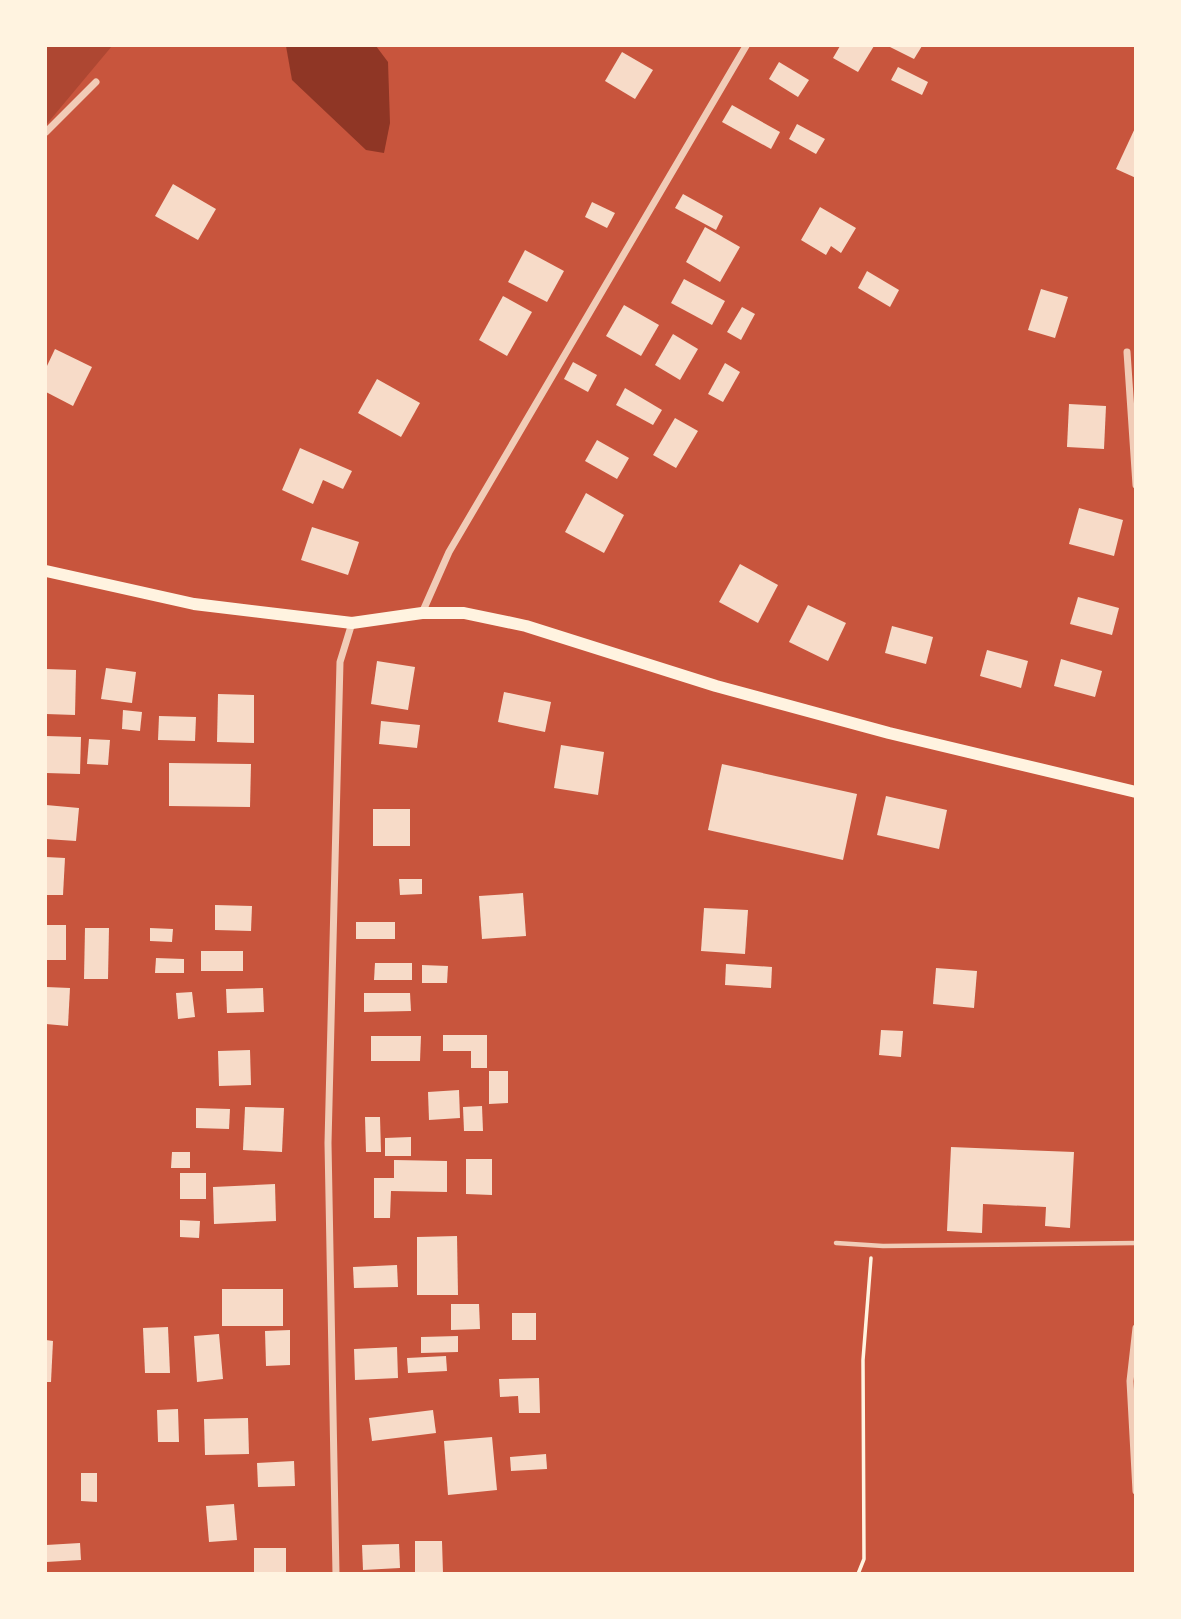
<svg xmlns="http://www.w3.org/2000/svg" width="1181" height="1619" font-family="Inter,sans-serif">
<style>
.green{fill:#ae4732}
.water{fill:#8f3625}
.building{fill:#f7dbc8}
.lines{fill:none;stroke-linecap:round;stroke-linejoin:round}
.path{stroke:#fff3e0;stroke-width:3.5}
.service{stroke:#f1ccb7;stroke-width:4.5}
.minor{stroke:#f1ccb7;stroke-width:7}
.secondary{stroke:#fff3e0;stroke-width:12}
</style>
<rect width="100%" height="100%" fill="#c8553d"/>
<polygon class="green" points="46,46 112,46 46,125"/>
<polygon class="water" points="286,46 376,46 388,62 390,123 384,153 366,150 292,80"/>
<g class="building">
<polygon points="840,46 874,46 858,72 833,58"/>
<polygon points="888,46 922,46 914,59"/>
<polygon points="622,52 653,70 635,99 605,81"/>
<polygon points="779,62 809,80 798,97 769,79"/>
<polygon points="898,67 928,82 922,95 891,80"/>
<polygon points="732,105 780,132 771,149 722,122"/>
<polygon points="797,124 825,139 816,154 789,139"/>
<polygon points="1136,126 1136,178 1116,169"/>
<polygon points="173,184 216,209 198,240 155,216"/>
<polygon points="683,194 723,216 716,230 675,208"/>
<polygon points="592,202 615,213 607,228 585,217"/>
<polygon points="820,207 856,228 841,253 831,246 826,255 801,240"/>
<polygon points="705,227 740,247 720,282 686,262"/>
<polygon points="525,250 564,271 547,302 508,282"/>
<polygon points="867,271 899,290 890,307 858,288"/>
<polygon points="684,279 725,301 712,325 671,303"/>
<polygon points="1041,289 1068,297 1055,338 1028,330"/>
<polygon points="503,296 532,312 507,356 479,340"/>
<polygon points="624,305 659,325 641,356 606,336"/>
<polygon points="742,307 755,314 741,340 727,332"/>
<polygon points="673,334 698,349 680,380 655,365"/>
<polygon points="55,349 92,367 73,406 46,392 46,368"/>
<polygon points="573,362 597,375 588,392 564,379"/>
<polygon points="725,363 740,372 723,402 708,394"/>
<polygon points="377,379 420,403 401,437 358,413"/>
<polygon points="625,388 662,410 653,425 616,405"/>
<polygon points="1069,404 1106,406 1104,449 1067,447"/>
<polygon points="675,418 698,431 676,468 653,455"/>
<polygon points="597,440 629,458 617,479 585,461"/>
<polygon points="300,448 352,471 343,489 323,480 313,504 282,490"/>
<polygon points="586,493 624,515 604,553 565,532"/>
<polygon points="1079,508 1123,520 1114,556 1069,544"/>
<polygon points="312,527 359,542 348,575 301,560"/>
<polygon points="740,564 778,585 758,623 719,602"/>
<polygon points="1078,597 1119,608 1112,635 1070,624"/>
<polygon points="808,605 846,623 828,661 789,642"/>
<polygon points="892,626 933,637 926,664 885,653"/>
<polygon points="987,650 1028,661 1021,688 980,676"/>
<polygon points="1061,659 1102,671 1095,697 1054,686"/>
<polygon points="377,661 415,667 408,710 371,704"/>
<polygon points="106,668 136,672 132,703 101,699"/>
<polygon points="46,669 76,670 75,715 46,714"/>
<polygon points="504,692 551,702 545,732 498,722"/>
<polygon points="218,694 254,695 254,743 217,742"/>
<polygon points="123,710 142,712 140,731 122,729"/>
<polygon points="159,716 196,717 195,741 158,740"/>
<polygon points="381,721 420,725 417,748 379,744"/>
<polygon points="46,736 81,737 80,774 46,773"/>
<polygon points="89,739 110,740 108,765 87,764"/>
<polygon points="561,745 604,752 598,795 554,788"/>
<polygon points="169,763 251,764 250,807 169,806"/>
<polygon points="722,764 857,794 843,860 708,830"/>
<polygon points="886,796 947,810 939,849 877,835"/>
<polygon points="46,805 79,808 76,841 46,839"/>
<rect x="373" y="809" width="37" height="37"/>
<polygon points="46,857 65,858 63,895 46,895"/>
<polygon points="399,879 422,879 422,894 400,895"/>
<polygon points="523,893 526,936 482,939 479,896"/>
<polygon points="215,905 252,906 251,931 215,930"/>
<polygon points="704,908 748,910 745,954 701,951"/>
<rect x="356" y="922" width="39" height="17"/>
<rect x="46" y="925" width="20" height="35"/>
<polygon points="85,928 109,928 108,979 84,979"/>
<polygon points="150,928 173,929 172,942 150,941"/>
<rect x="201" y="951" width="42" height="20"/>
<polygon points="156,958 184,959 184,973 155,973"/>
<polygon points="375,963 412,963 412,980 374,980"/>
<polygon points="726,964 772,967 771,988 725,985"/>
<polygon points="422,965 448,966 447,983 422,983"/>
<polygon points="936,968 977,971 974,1008 933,1004"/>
<polygon points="46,987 70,988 68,1026 46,1024"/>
<polygon points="263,988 264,1012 227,1013 226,989"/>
<polygon points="192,992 195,1017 178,1019 176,993"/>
<polygon points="364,993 410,993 411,1011 364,1012"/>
<polygon points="881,1030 903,1031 901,1057 879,1055"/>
<polygon points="443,1035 487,1035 487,1068 471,1068 471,1051 443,1051"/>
<polygon points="371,1036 421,1036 420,1061 371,1061"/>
<polygon points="250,1050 251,1085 219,1086 218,1051"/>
<polygon points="489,1071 508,1071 508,1103 489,1104"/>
<polygon points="459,1090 460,1118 429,1120 428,1092"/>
<polygon points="482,1106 483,1131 464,1131 463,1107"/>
<polygon points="245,1107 284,1108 282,1152 243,1150"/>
<polygon points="196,1108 230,1109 229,1129 196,1128"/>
<polygon points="365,1117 380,1117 381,1152 366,1152"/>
<polygon points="411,1137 411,1156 385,1156 385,1138"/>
<polygon points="951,1147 1074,1152 1070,1228 1045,1226 1046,1207 983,1204 982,1233 947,1231"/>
<polygon points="172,1152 190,1152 190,1168 171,1168"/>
<polygon points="466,1159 492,1159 492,1195 466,1194"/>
<polygon points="394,1160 447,1161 447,1192 391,1191 390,1218 374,1218 374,1178 394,1178"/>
<rect x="180" y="1173" width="26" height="26"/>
<polygon points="275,1184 276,1221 214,1224 213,1187"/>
<polygon points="180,1220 200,1221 199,1238 180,1237"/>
<polygon points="457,1236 458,1295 417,1295 417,1237"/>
<polygon points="397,1265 398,1287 354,1288 353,1267"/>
<rect x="222" y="1289" width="61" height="37"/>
<polygon points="451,1304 479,1304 480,1329 451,1330"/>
<rect x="512" y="1313" width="24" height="27"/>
<polygon points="168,1327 170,1373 145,1373 143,1328"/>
<polygon points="290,1330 290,1365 266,1366 265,1331"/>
<polygon points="219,1334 223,1379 197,1382 194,1336"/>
<polygon points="458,1336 458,1352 421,1353 421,1337"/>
<polygon points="46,1340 53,1341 51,1382 46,1382"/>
<polygon points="397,1347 398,1378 355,1380 354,1349"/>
<polygon points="446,1356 447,1371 408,1373 407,1358"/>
<polygon points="539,1378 540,1413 519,1413 518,1396 500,1397 499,1379"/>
<polygon points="178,1409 179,1442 158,1442 157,1410"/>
<polygon points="433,1410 436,1433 372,1441 369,1418"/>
<polygon points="248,1418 249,1454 205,1455 204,1419"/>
<polygon points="492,1437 497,1490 448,1495 444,1441"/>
<polygon points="546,1454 547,1469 511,1471 510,1457"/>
<polygon points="294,1461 295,1486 258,1487 257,1463"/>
<polygon points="81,1473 97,1473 97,1502 81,1501"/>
<polygon points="234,1504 237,1540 209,1542 206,1506"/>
<polygon points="415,1541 442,1541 443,1574 415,1574"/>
<polygon points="80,1543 81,1560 46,1562 46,1545"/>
<polygon points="399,1544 400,1568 363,1570 362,1545"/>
<rect x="254" y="1548" width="32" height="26"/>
</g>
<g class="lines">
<polyline class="path" points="858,1574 864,1559 863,1360 871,1258"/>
<polyline class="service" points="836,1243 883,1246 1136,1243"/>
<g class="minor">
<polyline points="46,132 96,82"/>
<polyline points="1127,352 1136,485"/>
<polyline points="422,613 449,552 746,46"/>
<polyline points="1136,1328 1130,1381 1136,1491"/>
<polyline points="336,1574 328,1143 340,662 352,623"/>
</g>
<polyline class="secondary" points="46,571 194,604 352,623 422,613 464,613 526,626 716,686 889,733 1136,792"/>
</g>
<rect width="1181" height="1619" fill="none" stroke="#fff3e0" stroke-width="94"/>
</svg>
